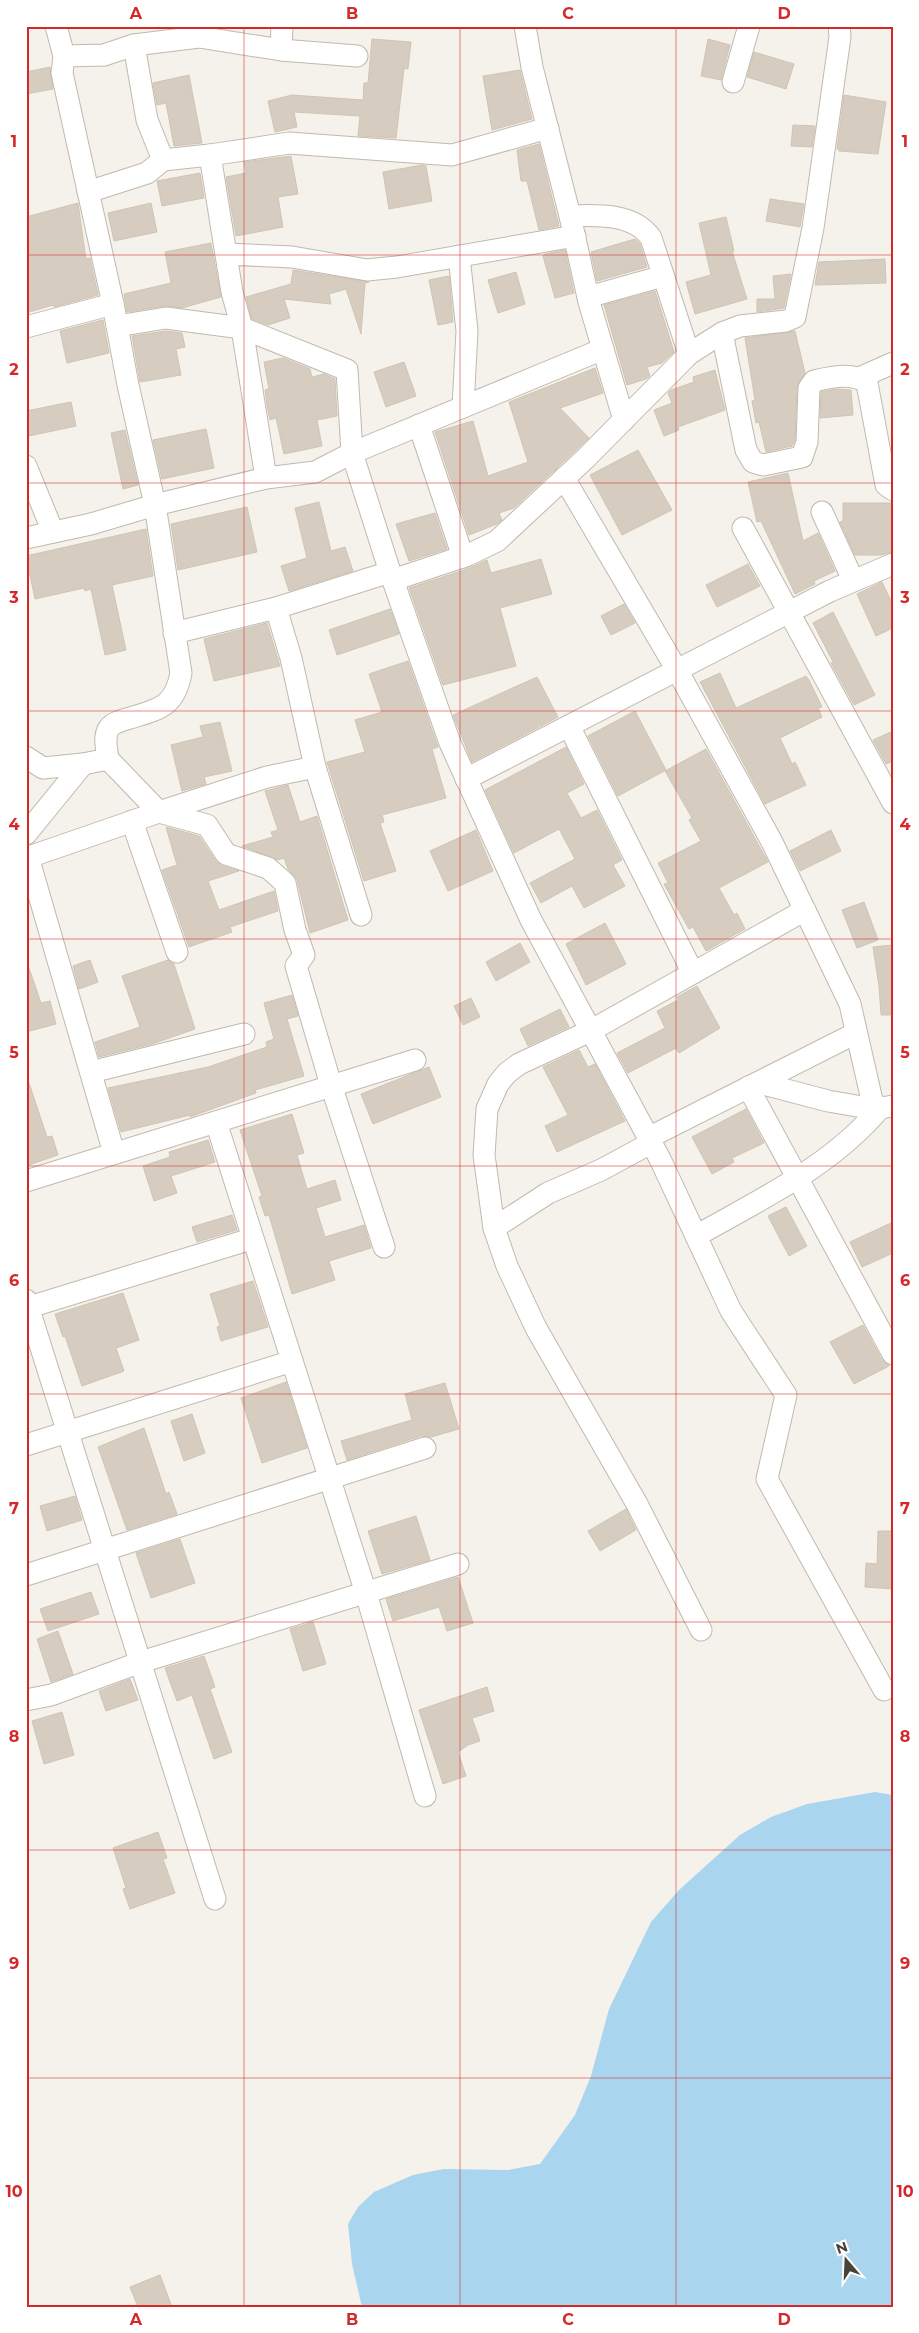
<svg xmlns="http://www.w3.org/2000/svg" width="919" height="2333" font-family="Montserrat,sans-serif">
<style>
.water{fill:#a9d5ef}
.building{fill:#d6cdc0;stroke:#d1c4b3}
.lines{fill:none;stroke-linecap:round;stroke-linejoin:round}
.minor-casing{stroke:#c0b9ad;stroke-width:23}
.minor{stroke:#fff;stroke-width:21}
.grid{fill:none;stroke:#d62828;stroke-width:1;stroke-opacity:0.55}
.neatline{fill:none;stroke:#d62828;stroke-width:2}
.grid-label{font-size:16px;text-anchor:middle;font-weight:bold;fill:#d62828}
</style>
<rect width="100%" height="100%" fill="#f5f1eb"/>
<polygon class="water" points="875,1792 893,1795 893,2307 362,2307 352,2264 348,2224 358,2207 374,2192 413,2175 444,2169 508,2170 540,2164 575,2115 591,2076 609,2009 651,1922 679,1890 740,1835 771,1817 807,1804"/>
<g class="building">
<polygon points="372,39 411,42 408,69 404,68 396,138 358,136 360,116 294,112 297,127 275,132 268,101 292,95 363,100 364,83 368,83"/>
<polygon points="708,39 730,45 721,80 701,76"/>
<polygon points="754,52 794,64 786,89 747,77"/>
<polygon points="50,67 53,89 26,94 26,72"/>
<polygon points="520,70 532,119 492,130 483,76"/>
<polygon points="189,75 202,143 174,146 166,103 157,105 153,83"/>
<polygon points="844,95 886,102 878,154 839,151 839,149 837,149"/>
<polygon points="793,125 815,126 812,147 791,146"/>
<polygon points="539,144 559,226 539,230 527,181 521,181 517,150"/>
<polygon points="291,156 298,194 278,197 283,227 236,236 226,177 246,173 244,162"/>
<polygon points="422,165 426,166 432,201 389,209 383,172"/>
<polygon points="200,173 204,198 162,206 157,181"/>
<polygon points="770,199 804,204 800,227 766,221"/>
<polygon points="78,203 86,259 90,258 98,295 54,307 53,305 26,313 26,217"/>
<polygon points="151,203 157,232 114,241 108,213"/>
<polygon points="726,217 734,251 732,251 747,299 695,314 686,282 711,275 699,223"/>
<polygon points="635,239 640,244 647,267 597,281 591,252"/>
<polygon points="211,243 221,297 182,308 164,306 127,312 124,294 171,283 165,252"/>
<polygon points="565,250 574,293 555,298 543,256 545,254"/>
<polygon points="885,259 886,283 815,285 819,262"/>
<polygon points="293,270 369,282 365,283 361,334 346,289 329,294 331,304 284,299 290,318 268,325 252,319 246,297 291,284"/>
<polygon points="516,272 525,304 498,313 488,280"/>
<polygon points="791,274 784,308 757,312 757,299 775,299 773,276"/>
<polygon points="449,276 453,322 438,325 429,280"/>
<polygon points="655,291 674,352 662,363 647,367 650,376 646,379 627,385 604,305"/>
<polygon points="103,320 109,353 67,363 60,331"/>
<polygon points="166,331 182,333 185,347 176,349 181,375 140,382 132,336"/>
<polygon points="795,331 805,373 797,388 795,440 792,446 766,452 759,422 756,423 752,401 755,400 745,338"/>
<polygon points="283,358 310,369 312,377 324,374 335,379 337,416 317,420 322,446 284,454 276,418 270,420 267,405 265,390 269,389 264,362"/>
<polygon points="404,362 416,396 386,407 374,372"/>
<polygon points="595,368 603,393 560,408 589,438 514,508 499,513 502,520 497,524 469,535 435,432 473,421 488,476 528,462 509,402"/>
<polygon points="715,370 725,410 678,427 679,430 664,436 654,410 672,403 668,393 671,390 694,382 693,377"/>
<polygon points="836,389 851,390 853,415 820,418 821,392"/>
<polygon points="71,402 76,426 29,436 26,411"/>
<polygon points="206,429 214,468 162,479 153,440"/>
<polygon points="125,430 138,485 123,489 111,433"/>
<polygon points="638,450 672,510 622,535 590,475"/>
<polygon points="788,473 803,541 818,533 835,571 814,581 815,584 795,594 761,521 757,522 748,482"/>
<polygon points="319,502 331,551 345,547 353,571 289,591 281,566 307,558 295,508"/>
<polygon points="843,503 893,503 893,552 881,555 855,555 840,522 843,521"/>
<polygon points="247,507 257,552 178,570 171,524"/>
<polygon points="435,513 447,549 409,561 396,524"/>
<polygon points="146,529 153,576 112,585 126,650 105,655 91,589 85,591 84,588 35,599 26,556"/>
<polygon points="541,559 552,594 500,608 516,666 443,685 409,588 467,569 487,560 491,573"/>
<polygon points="748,564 760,586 717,607 706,585"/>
<polygon points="882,582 893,605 893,628 876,636 857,594"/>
<polygon points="624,604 635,623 611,635 601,616"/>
<polygon points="390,609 399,634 337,655 329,630"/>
<polygon points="833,612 875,695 854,705 831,663 833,662 813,623"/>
<polygon points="267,623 280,666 214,681 204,639"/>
<polygon points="408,661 438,747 432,749 446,798 382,815 384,822 380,823 396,871 364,881 327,762 365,752 355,720 382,712 369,674"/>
<polygon points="720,673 736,708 806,676 809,680 822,707 818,708 822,717 780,738 792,764 795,762 806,785 765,804 700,682"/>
<polygon points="537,677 558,717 472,762 453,715"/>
<polygon points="635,711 666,770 618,796 588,736"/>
<polygon points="220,722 232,771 204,777 206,784 182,791 171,745 203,737 200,726"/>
<polygon points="893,731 893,761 886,764 873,740"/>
<polygon points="566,747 584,784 567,793 581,818 597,810 622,860 613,865 625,886 584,908 572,886 541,903 530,883 575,859 559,829 514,853 485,790"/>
<polygon points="706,749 768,862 719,888 734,915 737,913 745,929 706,951 693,927 689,929 675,904 664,884 668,883 658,863 701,841 689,820 692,818 665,771"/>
<polygon points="288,785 300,822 317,816 348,920 310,933 297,880 288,869 284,858 278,860 242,846 273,837 271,832 278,830 265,791"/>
<polygon points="166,827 199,836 216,861 222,866 239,871 208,881 219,910 274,891 278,911 230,927 232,932 189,947 162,870 177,865"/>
<polygon points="476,830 493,871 448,891 430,851"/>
<polygon points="831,830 841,851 800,871 790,851"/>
<polygon points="864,902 878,940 857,948 842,910"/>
<polygon points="605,923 626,964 586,985 566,944"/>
<polygon points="520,943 530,962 496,981 486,962"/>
<polygon points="893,945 893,1015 881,1015 879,986 873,947"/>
<polygon points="90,960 98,982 79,989 73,966"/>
<polygon points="168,960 174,964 195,1029 152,1044 99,1057 95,1042 140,1027 122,976"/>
<polygon points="26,968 29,968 41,1003 50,1001 56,1024 26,1032"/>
<polygon points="697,986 720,1028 679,1053 676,1048 628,1073 617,1053 665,1028 657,1011 678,1000 677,997"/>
<polygon points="292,995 298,1016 287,1019 304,1076 255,1090 256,1093 190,1117 190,1115 121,1132 108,1088 208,1067 267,1047 266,1042 274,1039 264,1003"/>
<polygon points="471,998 480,1017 463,1025 454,1006"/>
<polygon points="560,1009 569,1027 528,1046 520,1029"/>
<polygon points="579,1050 588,1067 595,1064 625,1121 557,1152 545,1126 568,1115 543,1067"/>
<polygon points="429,1067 441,1097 373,1124 361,1094"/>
<polygon points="29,1083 47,1137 52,1136 58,1155 26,1166 26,1084"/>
<polygon points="746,1109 764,1143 732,1158 734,1162 712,1174 692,1137"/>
<polygon points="292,1114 304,1153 297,1155 307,1189 335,1180 341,1200 316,1208 325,1237 364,1225 371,1248 329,1261 335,1280 292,1294 269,1215 265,1216 259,1197 262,1196 240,1130"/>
<polygon points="208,1140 215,1162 171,1176 177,1193 154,1201 143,1166 170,1157 169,1152"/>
<polygon points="786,1207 807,1246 789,1256 768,1216"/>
<polygon points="232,1215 237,1230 197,1242 192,1227"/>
<polygon points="893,1222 893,1253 862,1267 850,1242"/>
<polygon points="253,1281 268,1327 221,1341 217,1327 220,1326 210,1294"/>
<polygon points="123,1293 139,1340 116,1348 124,1371 82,1386 65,1336 63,1337 55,1314"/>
<polygon points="863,1325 882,1360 889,1366 854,1384 830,1342"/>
<polygon points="286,1382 307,1448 262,1463 241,1398"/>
<polygon points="445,1383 459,1429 431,1437 421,1436 347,1460 341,1441 412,1420 405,1394"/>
<polygon points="192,1414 205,1453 184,1461 171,1421"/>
<polygon points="144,1428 166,1494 169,1492 177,1514 127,1530 98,1447"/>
<polygon points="75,1496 82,1520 47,1531 40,1506"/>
<polygon points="626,1509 636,1530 600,1551 588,1531"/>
<polygon points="416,1516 430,1560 382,1574 368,1531"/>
<polygon points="878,1531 893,1531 893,1589 865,1587 866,1563 877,1564"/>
<polygon points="180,1539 195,1583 151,1598 136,1553"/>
<polygon points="458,1577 473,1623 447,1631 439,1607 393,1621 386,1599"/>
<polygon points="91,1592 99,1614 48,1631 40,1609"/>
<polygon points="313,1622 326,1664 303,1671 290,1629"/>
<polygon points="58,1631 73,1674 51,1682 37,1639"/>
<polygon points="204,1656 215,1687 210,1689 232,1752 214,1759 192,1695 177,1701 165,1668"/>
<polygon points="130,1679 138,1700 106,1711 99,1691"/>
<polygon points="487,1687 494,1711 472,1718 480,1741 468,1745 458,1752 466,1776 443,1784 419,1710"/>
<polygon points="62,1712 74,1755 44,1764 32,1721"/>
<polygon points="158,1832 167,1858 163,1859 175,1893 130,1909 123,1889 126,1888 113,1848"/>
<polygon points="160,2275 172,2307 138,2307 130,2287"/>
</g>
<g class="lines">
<g class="minor-casing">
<g id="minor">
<polyline points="56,26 64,56 62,73 113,304"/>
<polyline points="525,26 532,67 570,216 589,302 624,420"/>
<polyline points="134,45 199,37 281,50 282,26"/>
<polyline points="281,50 357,56"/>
<polyline points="64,56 104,55 134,45 147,120 163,160 147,173 88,192"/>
<polyline points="733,82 749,26"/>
<polyline points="210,155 289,143 452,155 548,128"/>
<path d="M570,216c26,-1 64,-3 81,22l38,116"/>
<polyline points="226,254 292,257 367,270 397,267 575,236"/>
<polyline points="459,256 467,331 463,407"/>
<polyline points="588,297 663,276"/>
<polyline points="117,326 166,318 242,328 232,292 210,155 163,160"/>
<polyline points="26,327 113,304 128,385 155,505 266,478 315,472 352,453 347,370 242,328 266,478"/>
<path d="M722,333l24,117 7,12 10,3 39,-8 5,-15 2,-54 5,-7c18,-4 38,-9 53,2l19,102 7,5"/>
<polyline points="859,378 893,363"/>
<polyline points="419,425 463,557"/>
<polyline points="26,466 53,532"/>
<polyline points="564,478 677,670 772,842 850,1004 874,1109 893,1106"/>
<polyline points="822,512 853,580"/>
<polyline points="743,528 893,803"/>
<path d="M26,538l65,-14 64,-19 26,168c-6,33 -21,36 -51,45 -7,2 -16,4 -21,10 -6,9 -2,21 -1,31l-25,5 -40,4 -17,-11"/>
<polyline points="390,572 450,743 531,920 660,1159 731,1311 786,1395 767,1479 884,1690"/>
<polyline points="393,580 468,555 497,541 586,458 689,354 722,333 740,326 786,321 795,317 813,228 840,37 839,26"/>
<polyline points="174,633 276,608"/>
<polyline points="569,726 693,973"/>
<polyline points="315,767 267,777 159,812 207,825 226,854 268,868 285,883 295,930 304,955 296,966 331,1085 384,1247"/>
<polyline points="466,779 830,591 893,564"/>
<polyline points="132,821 177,952"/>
<polyline points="26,834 83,764"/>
<polyline points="28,857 114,1153"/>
<polyline points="26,858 159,812 108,759"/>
<polyline points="361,915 315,767 291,658 276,608 390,572 352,453 603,349"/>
<polyline points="91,1072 244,1034"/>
<polyline points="760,1083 828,1101 874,1109"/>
<polyline points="748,1087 893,1354"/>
<polyline points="216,1122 366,1593 425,1796"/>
<polyline points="648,1138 856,1033"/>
<polyline points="26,1181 415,1060"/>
<polyline points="494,1228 548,1193 601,1170 651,1143"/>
<path d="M696,1236c65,-37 136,-70 185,-129"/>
<polyline points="26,1300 215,1899"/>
<polyline points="26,1308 251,1239"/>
<polyline points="26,1445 292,1361"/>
<polyline points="26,1575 425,1448"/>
<polyline points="701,1630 637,1504 536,1328 507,1266 494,1228 484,1155 487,1109 498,1084 507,1073 519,1064 590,1031 805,910"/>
<polyline points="26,1700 51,1695 141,1662 458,1564"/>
</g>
</g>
<use href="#minor" class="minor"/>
</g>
<path class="grid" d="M244,26v2281M460,26v2281M676,26v2281M26,255h867M26,483h867M26,711h867M26,939h867M26,1166h867M26,1394h867M26,1622h867M26,1850h867M26,2078h867"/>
<rect width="919" height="2333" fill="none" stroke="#ffffff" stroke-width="55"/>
<g transform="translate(846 2260) rotate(341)" stroke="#ffffff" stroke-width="4" paint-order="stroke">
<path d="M0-4L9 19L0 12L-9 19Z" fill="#494238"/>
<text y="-8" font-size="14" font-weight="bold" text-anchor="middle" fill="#494238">N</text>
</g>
<rect x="28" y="28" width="864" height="2278" class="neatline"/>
<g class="grid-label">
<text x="136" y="19">A</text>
<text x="352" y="19">B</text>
<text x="568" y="19">C</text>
<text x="784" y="19">D</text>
<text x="14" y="147">1</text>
<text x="905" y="147">1</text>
<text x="14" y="375">2</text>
<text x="905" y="375">2</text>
<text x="14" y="603">3</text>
<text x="905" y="603">3</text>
<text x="14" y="830">4</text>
<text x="905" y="830">4</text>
<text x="14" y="1058">5</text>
<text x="905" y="1058">5</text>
<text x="14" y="1286">6</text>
<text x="905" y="1286">6</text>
<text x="14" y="1514">7</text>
<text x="905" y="1514">7</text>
<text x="14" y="1742">8</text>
<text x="905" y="1742">8</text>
<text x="14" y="1969">9</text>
<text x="905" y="1969">9</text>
<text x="14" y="2197">10</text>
<text x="905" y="2197">10</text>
<text x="136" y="2325">A</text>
<text x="352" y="2325">B</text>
<text x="568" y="2325">C</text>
<text x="784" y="2325">D</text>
</g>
</svg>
